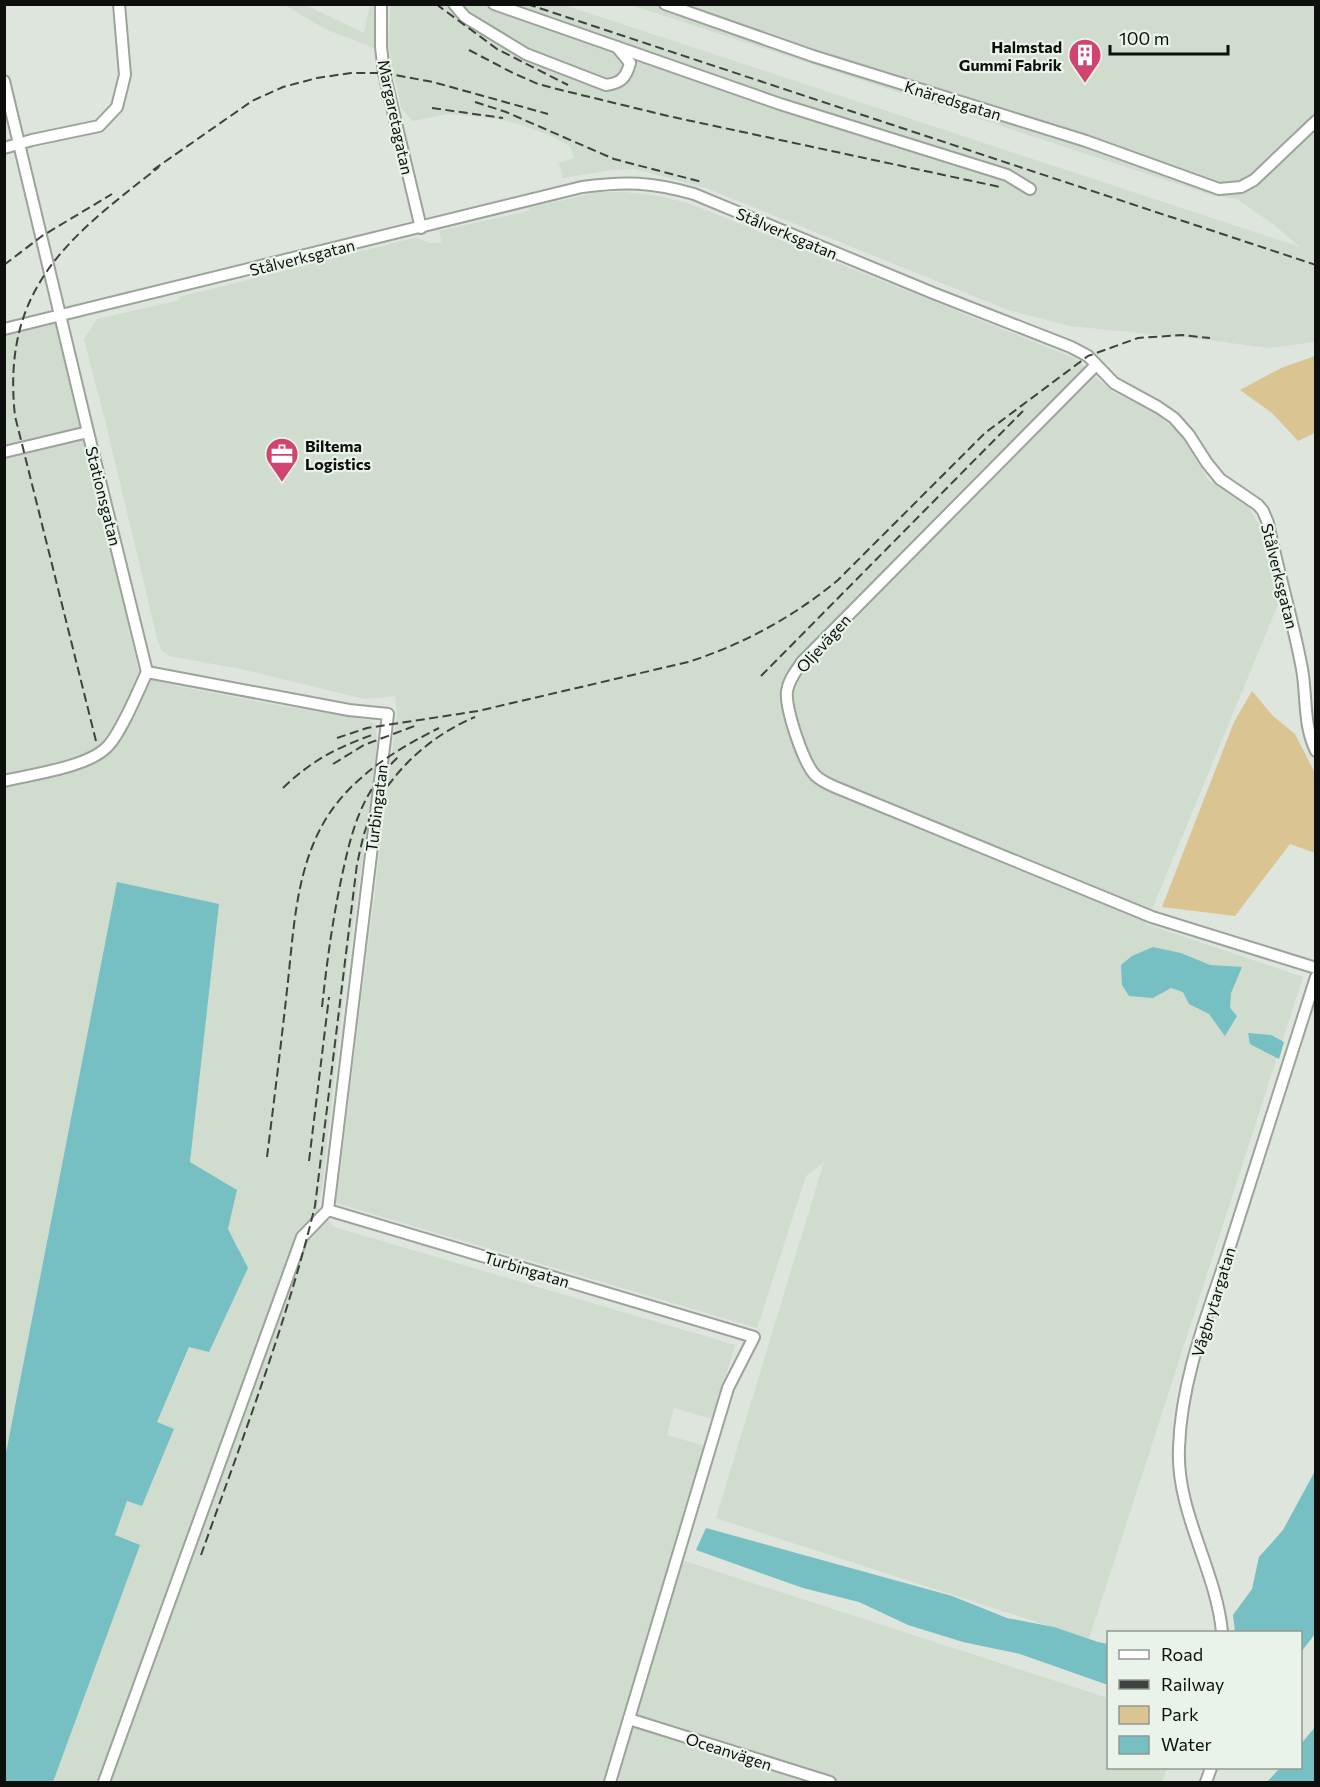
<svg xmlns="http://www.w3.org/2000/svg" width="1320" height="1787" font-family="Commissioner,sans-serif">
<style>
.built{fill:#cfdcce}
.green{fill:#dac592}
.water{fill:#76bfc3}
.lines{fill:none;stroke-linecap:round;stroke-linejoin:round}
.minor-casing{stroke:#9ca39b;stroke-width:14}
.minor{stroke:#fff;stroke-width:10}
.rail{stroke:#3f423e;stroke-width:2;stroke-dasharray:9 4.5;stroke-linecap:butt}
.labels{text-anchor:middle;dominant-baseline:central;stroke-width:4.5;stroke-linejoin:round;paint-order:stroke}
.poi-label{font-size:16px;font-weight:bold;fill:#0d0f0c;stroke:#eaf3ea;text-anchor:end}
.street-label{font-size:16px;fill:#0d0f0c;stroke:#eaf3ea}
</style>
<rect width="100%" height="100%" fill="#dde5dd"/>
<g class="built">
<polygon points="285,5 305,5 364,33 370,5 377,5 376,49 323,28"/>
<polygon points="391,5 564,5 1300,247 1273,224 1237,199 1215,196 631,5 1315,5 1315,342 1268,348 1209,340 1070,326 1008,310 706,188 635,169 611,170 563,178 559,163 574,158 570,146 551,136 519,124 491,118 448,114 412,121 401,107 390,55 388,43"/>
<polygon points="600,192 625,192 659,196 688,203 1074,358 1113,392 1154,412 1177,431 1198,461 1208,480 1247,504 1261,528 1279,602 1146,924 1303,977 1089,1639 716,1518 824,1162 806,1176 757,1328 336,1203 397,713 395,696 365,699 241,669 169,656 162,651 158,642 106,424 84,339 97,319 180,300 179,297 410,239 416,238 429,243 442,243 439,231 529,211 529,208"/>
<polygon points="58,320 138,669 153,679 172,685 265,703 369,720 375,724 377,744 369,815 347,963 322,1188 317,1207 334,1227 735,1345 713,1419 674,1408 667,1435 705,1446 672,1557 1108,1698 1108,1768 1167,1768 1162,1782 53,1782 139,1546 115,1535 127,1501 142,1506 174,1430 157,1422 190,1347 239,1249 228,1229 237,1190 190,1162 219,905 117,883 5,1458 4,334"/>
</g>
<g class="green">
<polygon points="1315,356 1315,433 1298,441 1272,413 1240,390 1281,368"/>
<polygon points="1252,691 1273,716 1295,734 1315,773 1315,853 1290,844 1235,916 1162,907 1234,722"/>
</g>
<g class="water">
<polygon points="117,882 219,904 190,1162 237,1190 228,1229 248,1268 209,1352 189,1347 157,1422 174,1429 142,1506 127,1501 115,1535 140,1545 53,1782 5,1782 5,1458"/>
<polygon points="1153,947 1181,953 1210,965 1242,967 1231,993 1230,1008 1237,1016 1225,1036 1209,1014 1189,1004 1183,992 1171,988 1153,998 1129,996 1122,985 1121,965 1132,956"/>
<polygon points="1248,1033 1271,1035 1284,1042 1279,1059 1250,1044"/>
<polygon points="1315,1471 1315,1634 1301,1652 1300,1632 1235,1632 1233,1615 1252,1589 1259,1557 1283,1530"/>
<polygon points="706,1528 952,1596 1007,1618 1054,1627 1098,1642 1108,1644 1108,1685 1020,1654 963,1642 908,1625 859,1602 803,1588 696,1550"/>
<polygon points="1315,1727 1315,1782 1267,1782 1280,1768 1300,1768 1301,1744"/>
</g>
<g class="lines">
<g class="minor-casing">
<g id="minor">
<polyline points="381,4 381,47 384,73 421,228"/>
<path d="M454,4l11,13 61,37 80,31c15,-2 20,-7 24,-22l-13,-16"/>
<polyline points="494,4 780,104 1007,175 1030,189"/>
<polyline points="665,4 813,56 1086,141 1219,189 1241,187 1254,180 1316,121"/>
<polyline points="4,81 88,432 147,672"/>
<polyline points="4,148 32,140 99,126 117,107 125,75 119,4"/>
<path d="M4,329l578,-142c44,-6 70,-5 112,7l239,99 138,54 17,9 26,27 44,24 16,11 15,17 18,28 13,16 38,26 5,6 5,12c10,49 25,97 34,146 5,27 1,56 14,82"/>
<path d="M1096,365l-294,297c-6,9 -13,17 -15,29 -2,17 16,71 28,84 5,5 13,9 20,12l317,130 164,51"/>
<polyline points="4,452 88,432"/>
<polyline points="147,672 349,710 388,714 328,1210 754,1337 728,1388 610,1782"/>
<path d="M4,781c29,-7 85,-14 104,-35 14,-15 30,-55 39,-74"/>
<path d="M1222,1632c-6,-63 -46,-120 -43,-184 2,-70 30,-137 51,-202 29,-89 57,-179 86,-269"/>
<polyline points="629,1719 830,1782"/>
<polyline points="104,1782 302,1237 328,1210"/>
<polyline points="1206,1782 1211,1768"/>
</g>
</g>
<use href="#minor" class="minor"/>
<g class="rail">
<polyline points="436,4 497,49 568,85"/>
<polyline points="527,4 1316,265"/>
<polyline points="469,50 513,73 538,84 561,90 668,116 1000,187"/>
<polyline points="475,102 506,112 614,159 702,182"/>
<polyline points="432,108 503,118"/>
<polyline points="153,170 252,101 283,87 317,78 351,73 384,73 433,82 548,114"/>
<polyline points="4,265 42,236 112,194"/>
<polyline points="761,676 1023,411"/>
<path d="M337,738l30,-10 111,-17 210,-49c54,-17 107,-46 150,-82l147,-147 103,-77 50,-18 44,-3 28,3"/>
<path d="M96,741l-81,-325c-14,-128 54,-179 144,-249"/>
<polyline points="333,764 364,745 417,725"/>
<path d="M283,788c28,-27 53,-40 89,-53"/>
<path d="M322,1007c5,-46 11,-91 21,-136 10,-46 20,-80 55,-114"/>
<path d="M267,1157c7,-56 14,-112 20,-167 7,-60 8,-124 42,-176 26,-39 68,-65 110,-86"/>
<polyline points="309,1161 329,997"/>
<path d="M201,1555c41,-115 85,-230 114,-349l42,-342c3,-12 5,-25 9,-36 17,-50 61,-91 109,-111"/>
</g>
</g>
<defs>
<g id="building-pin" transform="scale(1.725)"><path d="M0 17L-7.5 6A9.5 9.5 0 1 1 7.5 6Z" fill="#d14471" stroke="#eaf3ea"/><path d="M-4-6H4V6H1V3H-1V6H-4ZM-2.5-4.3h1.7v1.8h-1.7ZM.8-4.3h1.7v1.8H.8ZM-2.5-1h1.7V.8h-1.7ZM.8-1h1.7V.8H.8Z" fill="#fff"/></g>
<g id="office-pin" transform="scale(1.725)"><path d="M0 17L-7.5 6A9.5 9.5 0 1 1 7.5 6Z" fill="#d14471" stroke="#eaf3ea"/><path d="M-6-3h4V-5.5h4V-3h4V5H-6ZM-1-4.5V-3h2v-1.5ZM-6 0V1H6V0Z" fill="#fff"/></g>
</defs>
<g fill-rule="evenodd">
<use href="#building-pin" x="1085" y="55"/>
<use href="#office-pin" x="282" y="454"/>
</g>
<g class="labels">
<g class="poi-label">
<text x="1062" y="46">Halmstad<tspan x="1062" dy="18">Gummi Fabrik</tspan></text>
<text x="305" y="445" text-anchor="start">Biltema<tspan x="305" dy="18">Logistics</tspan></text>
</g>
<g class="street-label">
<text transform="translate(953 100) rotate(17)">Knäredsgatan</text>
<text transform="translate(396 117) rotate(78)">Margaretagatan</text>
<text transform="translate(787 233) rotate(23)">Stålverksgatan</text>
<text transform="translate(302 257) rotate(-14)">Stålverksgatan</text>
<text transform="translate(104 496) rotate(76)">Stationsgatan</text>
<text transform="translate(1280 576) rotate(76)">Stålverksgatan</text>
<text transform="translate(823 643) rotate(-48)">Oljevägen</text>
<text transform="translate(376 808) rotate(-83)">Turbingatan</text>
<text transform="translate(527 1269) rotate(17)">Turbingatan</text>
<text transform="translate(1213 1302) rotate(-73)">Vågbrytargatan</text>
<text transform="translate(729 1751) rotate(18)">Oceanvägen</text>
</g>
</g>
<rect width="1320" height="1787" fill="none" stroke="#0d0f0c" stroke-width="12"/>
<rect x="1107" y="1631" width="195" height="138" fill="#eaf3ea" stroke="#929891" stroke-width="1.5"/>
<rect x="1119" y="1650" width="30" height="9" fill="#ffffff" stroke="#929891" stroke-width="1.5"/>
<text x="1161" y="1661" font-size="18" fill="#0d0f0c">Road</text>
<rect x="1119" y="1680" width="30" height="9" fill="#3f423e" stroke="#929891" stroke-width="1.5"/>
<text x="1161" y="1691" font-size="18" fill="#0d0f0c">Railway</text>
<rect x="1119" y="1706" width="30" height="18" fill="#dac592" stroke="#929891" stroke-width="1.5"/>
<text x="1161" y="1721" font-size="18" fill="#0d0f0c">Park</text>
<rect x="1119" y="1736" width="30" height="18" fill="#76bfc3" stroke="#929891" stroke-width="1.5"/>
<text x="1161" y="1751" font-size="18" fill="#0d0f0c">Water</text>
<path d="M1110 45v9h118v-9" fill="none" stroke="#0d0f0c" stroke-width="3"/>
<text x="1119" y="45" font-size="18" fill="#0d0f0c" stroke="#eaf3ea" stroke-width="4.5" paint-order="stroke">100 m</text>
</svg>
